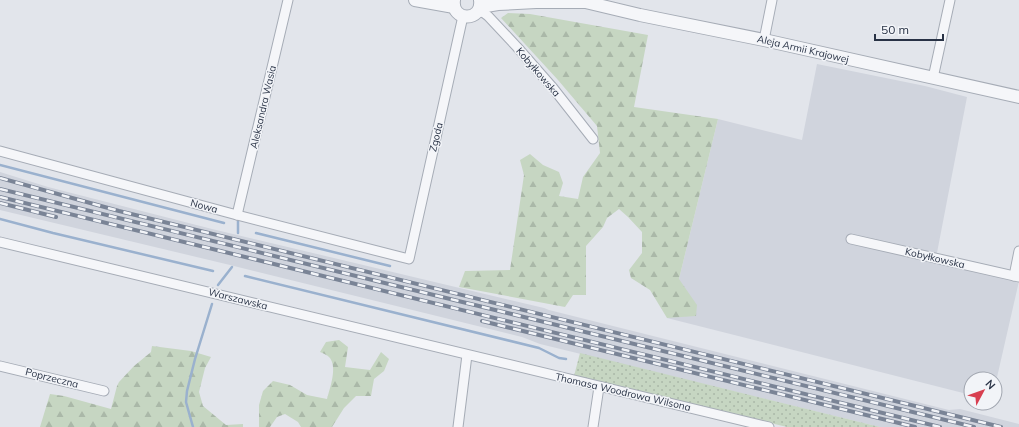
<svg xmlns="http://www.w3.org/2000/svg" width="1019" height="427" font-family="Mulish,sans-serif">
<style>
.built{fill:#d0d4dd}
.green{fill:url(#green-dots)}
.forest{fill:url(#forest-firs)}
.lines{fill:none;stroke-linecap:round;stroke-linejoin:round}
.stream{stroke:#9ab1ce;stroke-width:2.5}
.minor-casing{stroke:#a6acb6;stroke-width:11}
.tertiary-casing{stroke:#a6acb6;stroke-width:14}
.minor{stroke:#f5f6f9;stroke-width:9}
.tertiary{stroke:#f5f6f9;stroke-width:12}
.rail-casing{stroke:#7a8496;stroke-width:4}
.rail{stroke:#f2f4f8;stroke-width:2.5;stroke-dasharray:8;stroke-linecap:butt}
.labels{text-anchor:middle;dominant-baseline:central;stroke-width:3;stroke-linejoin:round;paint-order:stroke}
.street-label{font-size:10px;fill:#283245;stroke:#f2f4f8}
</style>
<defs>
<pattern id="green-dots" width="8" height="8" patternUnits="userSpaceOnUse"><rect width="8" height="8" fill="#c6d6c2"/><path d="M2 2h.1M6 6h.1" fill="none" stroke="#aab8a8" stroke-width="1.8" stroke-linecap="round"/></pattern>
<pattern id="forest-firs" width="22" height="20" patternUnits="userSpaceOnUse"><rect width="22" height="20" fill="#c6d6c2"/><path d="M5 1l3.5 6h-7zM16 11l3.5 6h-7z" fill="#aab8a8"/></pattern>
</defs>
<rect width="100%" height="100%" fill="#e2e5eb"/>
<g class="built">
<polygon points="817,64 925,86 967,97 936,258 1019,276 1019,281 995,386 995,379 971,379 971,395 667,318 679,279 718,119 802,140"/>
<polygon points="0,172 48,187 212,229 544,308 549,310 949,410 960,409 1019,424 1019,427 880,427 540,344 522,337 230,265 0,210"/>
</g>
<polygon class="green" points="580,353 880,427 787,427 574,376"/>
<g class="forest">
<polygon points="508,13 530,14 648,35 634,107 718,119 679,279 697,305 696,316 667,318 650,290 631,278 629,270 642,253 642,232 628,217 619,209 607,218 603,227 586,246 586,295 573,295 565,307 459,287 465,271 510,270 524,175 520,160 530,154 543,165 559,172 563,183 559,196 578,199 583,177 600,153 597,126 558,80 501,18"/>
<path d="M339,340l9,7 -3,20 25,3 11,-18 8,7 -5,12 -10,8 -3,17h-15l-12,12 -12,19h-31l-3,-5 -13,-8 -8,3 -7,10h-11v-22l4,-14 10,-10 17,4 17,10 20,4c3,-11 11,-33 2,-42 -2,-2 -6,-4 -9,-5l6,-10z"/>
<polygon points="152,346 191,351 211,357 205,368 199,392 203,406 226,425 243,424 243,427 40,427 50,394 64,396 111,409 117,386 119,382 134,366 151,352"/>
</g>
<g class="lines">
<g class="stream">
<polyline points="0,165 224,223"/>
<polyline points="0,219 53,233 213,271"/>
<polyline points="238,233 238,220"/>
<polyline points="256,233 390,266"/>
<polyline points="245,276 539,348 559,358 566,359"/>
<polyline points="218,285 232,267"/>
<polyline points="193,427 186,402 187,391 195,359 212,304"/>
</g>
<g class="minor-casing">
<g id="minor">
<polyline points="478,11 484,13 488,16 517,47 553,88 593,139"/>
<polyline points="764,40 772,0"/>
<polyline points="933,78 950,0"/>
<polyline points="0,151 237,215 409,259 463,16"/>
<polyline points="237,215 288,0"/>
<polyline points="851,239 1019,277"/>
<polyline points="0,242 769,427"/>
<polyline points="1014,276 1019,251"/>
<polyline points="0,366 104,391"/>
<polyline points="458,427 467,355"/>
<polyline points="593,427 599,387"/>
</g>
</g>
<g class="tertiary-casing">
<g id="tertiary">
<polyline points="415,0 454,7"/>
<path d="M454,0c-3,22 29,22 26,0"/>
<polyline points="577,0 640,15 764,40 1019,97"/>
<polyline points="480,7 498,4 536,2 585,2"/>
</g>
</g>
<use href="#minor" class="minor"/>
<use href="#tertiary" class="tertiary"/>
<g class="rail-casing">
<g id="rail">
<polyline points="0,178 119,211 1001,427"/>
<polyline points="0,189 974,427"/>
<polyline points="0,197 940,427"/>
<polyline points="0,203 56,217"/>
<polyline points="482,321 915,427"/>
</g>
</g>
<use href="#rail" class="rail"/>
</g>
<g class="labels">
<g class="street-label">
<text transform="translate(803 49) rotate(13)">Aleja Armii Krajowej</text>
<text transform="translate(538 72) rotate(49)">Kobyłkowska</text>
<text transform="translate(263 107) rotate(-77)">Aleksandra Wasia</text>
<text transform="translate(436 137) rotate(-77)">Zgoda</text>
<text transform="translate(204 206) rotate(15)">Nowa</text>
<text transform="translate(935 258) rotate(13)">Kobyłkowska</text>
<text transform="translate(238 299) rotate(14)">Warszawska</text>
<text transform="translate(52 378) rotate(14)">Poprzeczna</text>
<text transform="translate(623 392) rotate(13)">Thomasa Woodrowa Wilsona</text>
</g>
</g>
<g transform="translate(983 391) rotate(49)"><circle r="19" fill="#f2f4f8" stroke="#a1a6b0"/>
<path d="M0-3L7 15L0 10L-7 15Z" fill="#d83f50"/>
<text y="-6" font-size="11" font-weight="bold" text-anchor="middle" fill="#283245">N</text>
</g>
<path d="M875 34v6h68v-6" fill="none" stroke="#283245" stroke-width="2"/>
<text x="881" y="34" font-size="12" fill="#283245" stroke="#f2f4f8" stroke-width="3" paint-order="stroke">50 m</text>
</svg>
